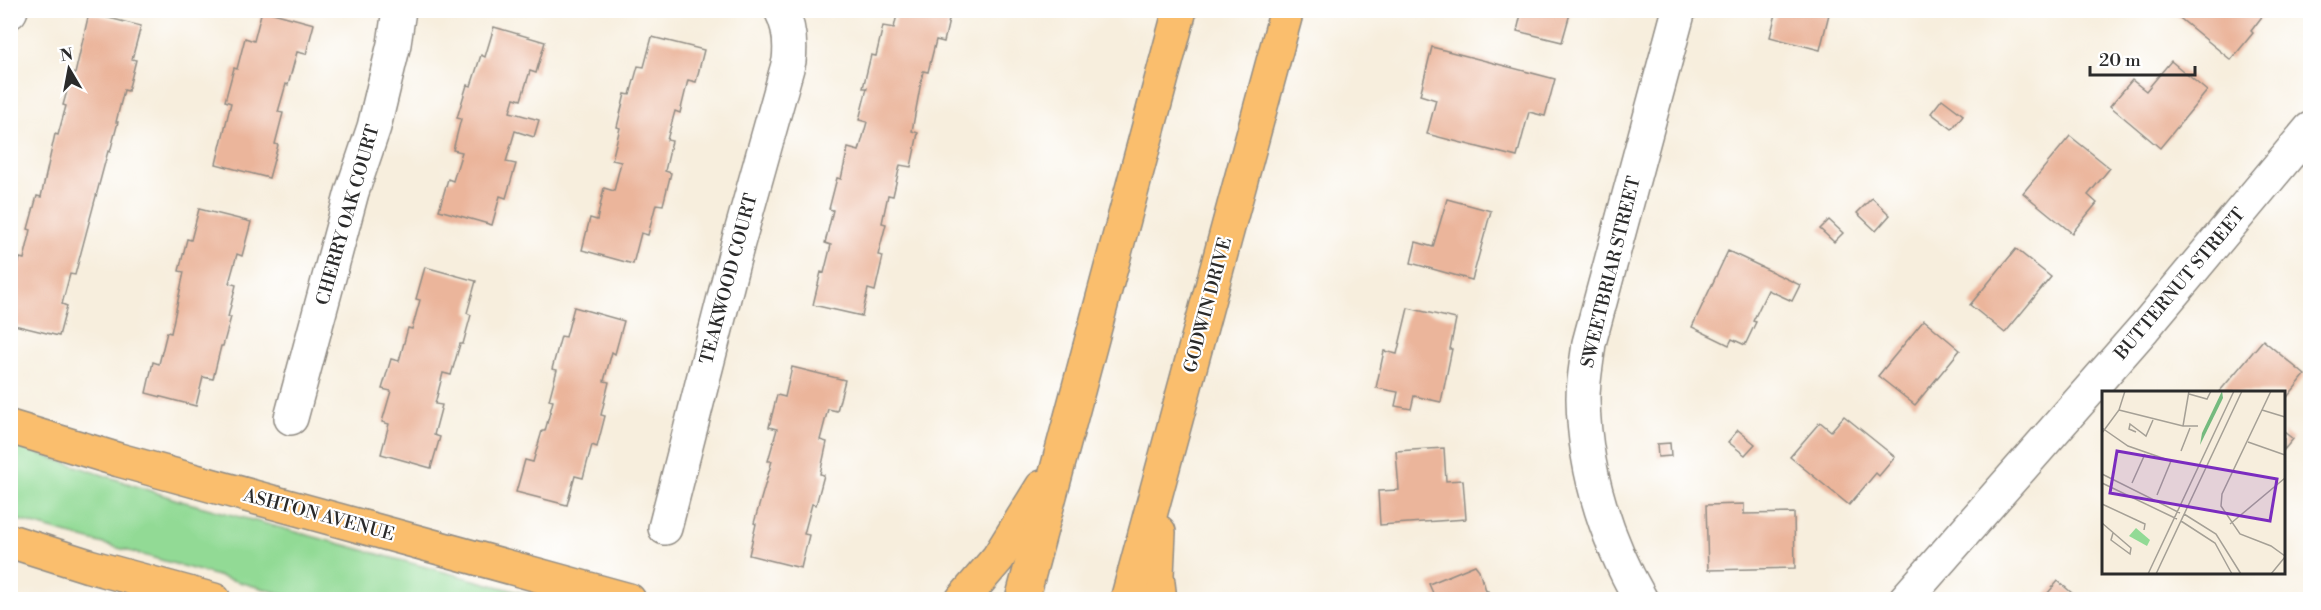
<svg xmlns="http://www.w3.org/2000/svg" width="2321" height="610" font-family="'Libre Bodoni',serif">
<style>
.green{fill:#92da95;stroke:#5e8260;stroke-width:1.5}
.building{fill:#ebb59b}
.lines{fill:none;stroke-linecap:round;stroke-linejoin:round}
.minor-casing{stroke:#918c84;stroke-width:36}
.major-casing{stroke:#918c84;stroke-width:36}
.minor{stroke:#fff;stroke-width:33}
.major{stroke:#fabe6d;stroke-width:33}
.labels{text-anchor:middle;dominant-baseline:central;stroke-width:4.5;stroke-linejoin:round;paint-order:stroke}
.street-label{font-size:18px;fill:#2b2b2b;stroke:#fff}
.inset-road{fill:none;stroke:#a5a096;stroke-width:1.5}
.view{fill:#7b2cbf;fill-opacity:0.15;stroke:#7b2cbf;stroke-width:3}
.inset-edge{fill:none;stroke:#2b2b2b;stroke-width:3}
</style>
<rect width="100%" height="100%" fill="#fff"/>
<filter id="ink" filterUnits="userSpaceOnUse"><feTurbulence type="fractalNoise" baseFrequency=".0167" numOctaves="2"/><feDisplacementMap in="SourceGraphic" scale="12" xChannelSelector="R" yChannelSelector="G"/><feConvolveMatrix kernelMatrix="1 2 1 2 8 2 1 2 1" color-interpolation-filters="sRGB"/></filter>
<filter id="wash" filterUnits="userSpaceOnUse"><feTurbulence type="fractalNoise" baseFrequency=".008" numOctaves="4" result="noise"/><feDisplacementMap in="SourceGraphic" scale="24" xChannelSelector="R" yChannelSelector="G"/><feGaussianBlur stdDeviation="1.35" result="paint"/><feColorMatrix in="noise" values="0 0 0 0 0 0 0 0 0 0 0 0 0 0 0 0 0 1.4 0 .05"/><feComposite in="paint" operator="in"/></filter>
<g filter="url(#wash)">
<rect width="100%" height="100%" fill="#f7eedd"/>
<polygon class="green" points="10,444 181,501 545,599 300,599 11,518"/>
<g id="blocks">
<g class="building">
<polygon points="262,10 314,24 306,54 297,52 288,85 286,84 278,112 283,113 275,144 278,145 269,178 216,164 231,103 225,101 234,68 237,69 245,38 254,41"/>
<polygon points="898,10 951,11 944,42 936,40 928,72 923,71 912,131 918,133 911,167 900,165 893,196 888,195 882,223 886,224 878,255 883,256 875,291 868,289 862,316 813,305 821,272 824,273 831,245 825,243 833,210 829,209 837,178 841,179 848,148 859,151 867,122 859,120 867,88 863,88 871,55 876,56 883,26 894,28"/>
<polygon points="1522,10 1571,10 1562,42 1517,31"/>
<polygon points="1777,10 1830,10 1820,50 1770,37"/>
<polygon points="2170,10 2267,10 2251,31 2253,33 2231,60"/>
<polygon points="89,13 141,26 132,59 136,60 128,91 124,90 116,122 118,122 110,152 108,151 75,275 70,274 62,304 67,306 59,336 10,324 10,314 16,292 11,291 20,258 24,259 31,230 28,229 37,196 41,197 55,134 58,135 66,106 63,105 72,73 75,74"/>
<polygon points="494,27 545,42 536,73 530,71 521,100 514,98 510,112 539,120 534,137 515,131 506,162 516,164 506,198 500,196 492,225 439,210 448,179 453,181 462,152 453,150 461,119 457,118 467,85 471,86 481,55 485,57"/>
<polygon points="652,37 704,50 696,82 688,80 680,113 675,111 667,140 672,141 665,171 671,173 663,205 656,204 648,235 641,233 633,264 582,250 590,218 597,220 604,188 614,191 621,162 612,160 620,128 617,127 625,94 630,95 638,66 644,67"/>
<polygon points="1432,47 1555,79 1545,116 1529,112 1517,157 1427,134 1436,100 1420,95"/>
<polygon points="2171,61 2207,91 2160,148 2110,106 2132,80 2146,91"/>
<polygon points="1942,99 1963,115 1952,129 1931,113"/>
<polygon points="2070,136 2110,168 2088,195 2097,203 2072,233 2023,193"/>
<polygon points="1872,198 1890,215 1876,231 1857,213"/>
<polygon points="1447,199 1491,211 1472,280 1411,263 1416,242 1433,247"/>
<polygon points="199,209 251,222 242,256 237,254 229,283 236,285 228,317 231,317 223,346 221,346 213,379 203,377 196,406 146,393 153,362 159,364 167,332 171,333 184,272 179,271 187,239 191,240"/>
<polygon points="1829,220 1843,233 1834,242 1820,229"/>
<polygon points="2016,249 2051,277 2005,333 1970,305"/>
<polygon points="1728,251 1800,285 1792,301 1768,290 1753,321 1756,322 1745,345 1732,339 1729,345 1692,327"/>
<polygon points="425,267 476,281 467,313 471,315 463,344 460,344 451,375 443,373 435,404 442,405 434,435 440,437 431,468 381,454 389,424 382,422 391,391 382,389 391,359 399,361 408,328 412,329 420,300 416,299"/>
<polygon points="574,307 624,321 615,354 612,352 604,381 609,382 601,415 605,416 597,447 592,445 583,478 575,476 567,505 516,492 525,460 533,462 542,431 545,431 553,401 549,400 557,370 552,369 561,336 566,337"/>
<polygon points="1408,308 1456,319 1450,349 1452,349 1441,402 1414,396 1411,409 1395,406 1398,392 1376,388 1384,351 1397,354"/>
<polygon points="1924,320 1960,350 1915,405 1878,376"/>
<polygon points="2263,340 2305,375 2284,401 2284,392 2219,392"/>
<polygon points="792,367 845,380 837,411 828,409 820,440 827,442 820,474 824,475 816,505 812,504 804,534 809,535 801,568 749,555 756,524 754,523 772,461 768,461 777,429 769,427 777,395 785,397"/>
<polygon points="1844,416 1895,457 1879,476 1876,473 1849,505 1790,457 1820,422 1831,431"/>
<polygon points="1738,430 1755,444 1745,455 1728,442"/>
<polygon points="2284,432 2293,439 2284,450"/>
<polygon points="1670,443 1671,456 1658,457 1657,444"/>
<polygon points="1444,448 1446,481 1463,480 1466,519 1380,525 1378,491 1399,490 1396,451"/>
<polygon points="1744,504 1744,514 1794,513 1795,568 1708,570 1706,505"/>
<polygon points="1475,565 1479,570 1482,581 1483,580 1486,591 1488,591 1492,600 1436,600 1429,584"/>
<polygon points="2058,581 2080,600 2042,600"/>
</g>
</g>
</g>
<g filter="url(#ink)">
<use href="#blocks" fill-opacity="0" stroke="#918c84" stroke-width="1.5"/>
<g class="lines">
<g class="minor-casing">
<g id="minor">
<polyline points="10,12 11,10"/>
<polyline points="291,418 352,192 374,127 394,44 399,10"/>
<path d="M665,528l73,-285 51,-182c2,-18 1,-34 -8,-51"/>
<path d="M1641,600c-36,-63 -57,-130 -58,-202 0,-18 4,-37 6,-55l90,-333"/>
<polyline points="1905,600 2144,328 2310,129"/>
</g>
</g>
<g class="major-casing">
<g id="major">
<polyline points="10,427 119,460 629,600"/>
<polyline points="1159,532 1157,575 1160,600"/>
<polyline points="10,541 89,566 214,600"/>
<polyline points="962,600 998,558 1042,487"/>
<polyline points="1022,600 1180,10"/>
<polyline points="1127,600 1287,10"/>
</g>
</g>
<use href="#minor" class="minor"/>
<use href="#major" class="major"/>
</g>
</g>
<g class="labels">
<g class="street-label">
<text transform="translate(348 215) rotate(-74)">CHERRY OAK COURT</text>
<text transform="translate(1611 272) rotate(-76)">SWEETBRIAR STREET</text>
<text transform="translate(729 279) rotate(-75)">TEAKWOOD COURT</text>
<text transform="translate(2180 284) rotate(-50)">BUTTERNUT STREET</text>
<text transform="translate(1208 305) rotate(-75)">GODWIN DRIVE</text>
<text transform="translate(319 515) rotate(15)">ASHTON AVENUE</text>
</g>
</g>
<g transform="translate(2102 391)">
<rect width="183" height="183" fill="#f7eedd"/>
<path d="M34,137l14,12 -3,6 -18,-10z" fill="#92da95"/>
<path d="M120,0l1,7 -23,47 2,-12z" fill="#75ba7e"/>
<path class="inset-road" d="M169,0l-49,103 -1,12 19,28 31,12 14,10M87,3l18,5 4,-8M17,19l64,16h15M160,19l23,7M81,35l6,-35M0,37l26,18 43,15 -14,34M34,41l-7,-3 1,-5 16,12 7,-16M0,42l17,-23 6,-19M146,51l37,13M79,60l9,-23M0,83l78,39M0,92l75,36M30,92l13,-29M0,113l43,20 -1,6M82,123l32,20 25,40M79,130l34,22 17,31M0,132l29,25 -1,6 -19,-14 2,-7M128,133l55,-46M46,183l86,-183M54,183l86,-183M169,183l14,-17"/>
<path class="view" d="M15,60l160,28 -7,42 -160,-28z"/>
<rect width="183" height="183" class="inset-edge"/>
</g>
<rect width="2321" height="610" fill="none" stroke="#fff" stroke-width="36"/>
<g transform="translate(69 69) rotate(350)" stroke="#ffffff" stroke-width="4.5" paint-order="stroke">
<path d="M0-4.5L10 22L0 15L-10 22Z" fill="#2b2b2b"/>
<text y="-9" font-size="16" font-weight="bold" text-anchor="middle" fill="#2b2b2b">N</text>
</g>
<path d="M2090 66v9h105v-9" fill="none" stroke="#2b2b2b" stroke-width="3"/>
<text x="2099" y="66" font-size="18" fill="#2b2b2b" stroke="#ffffff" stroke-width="4.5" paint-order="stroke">20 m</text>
</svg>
